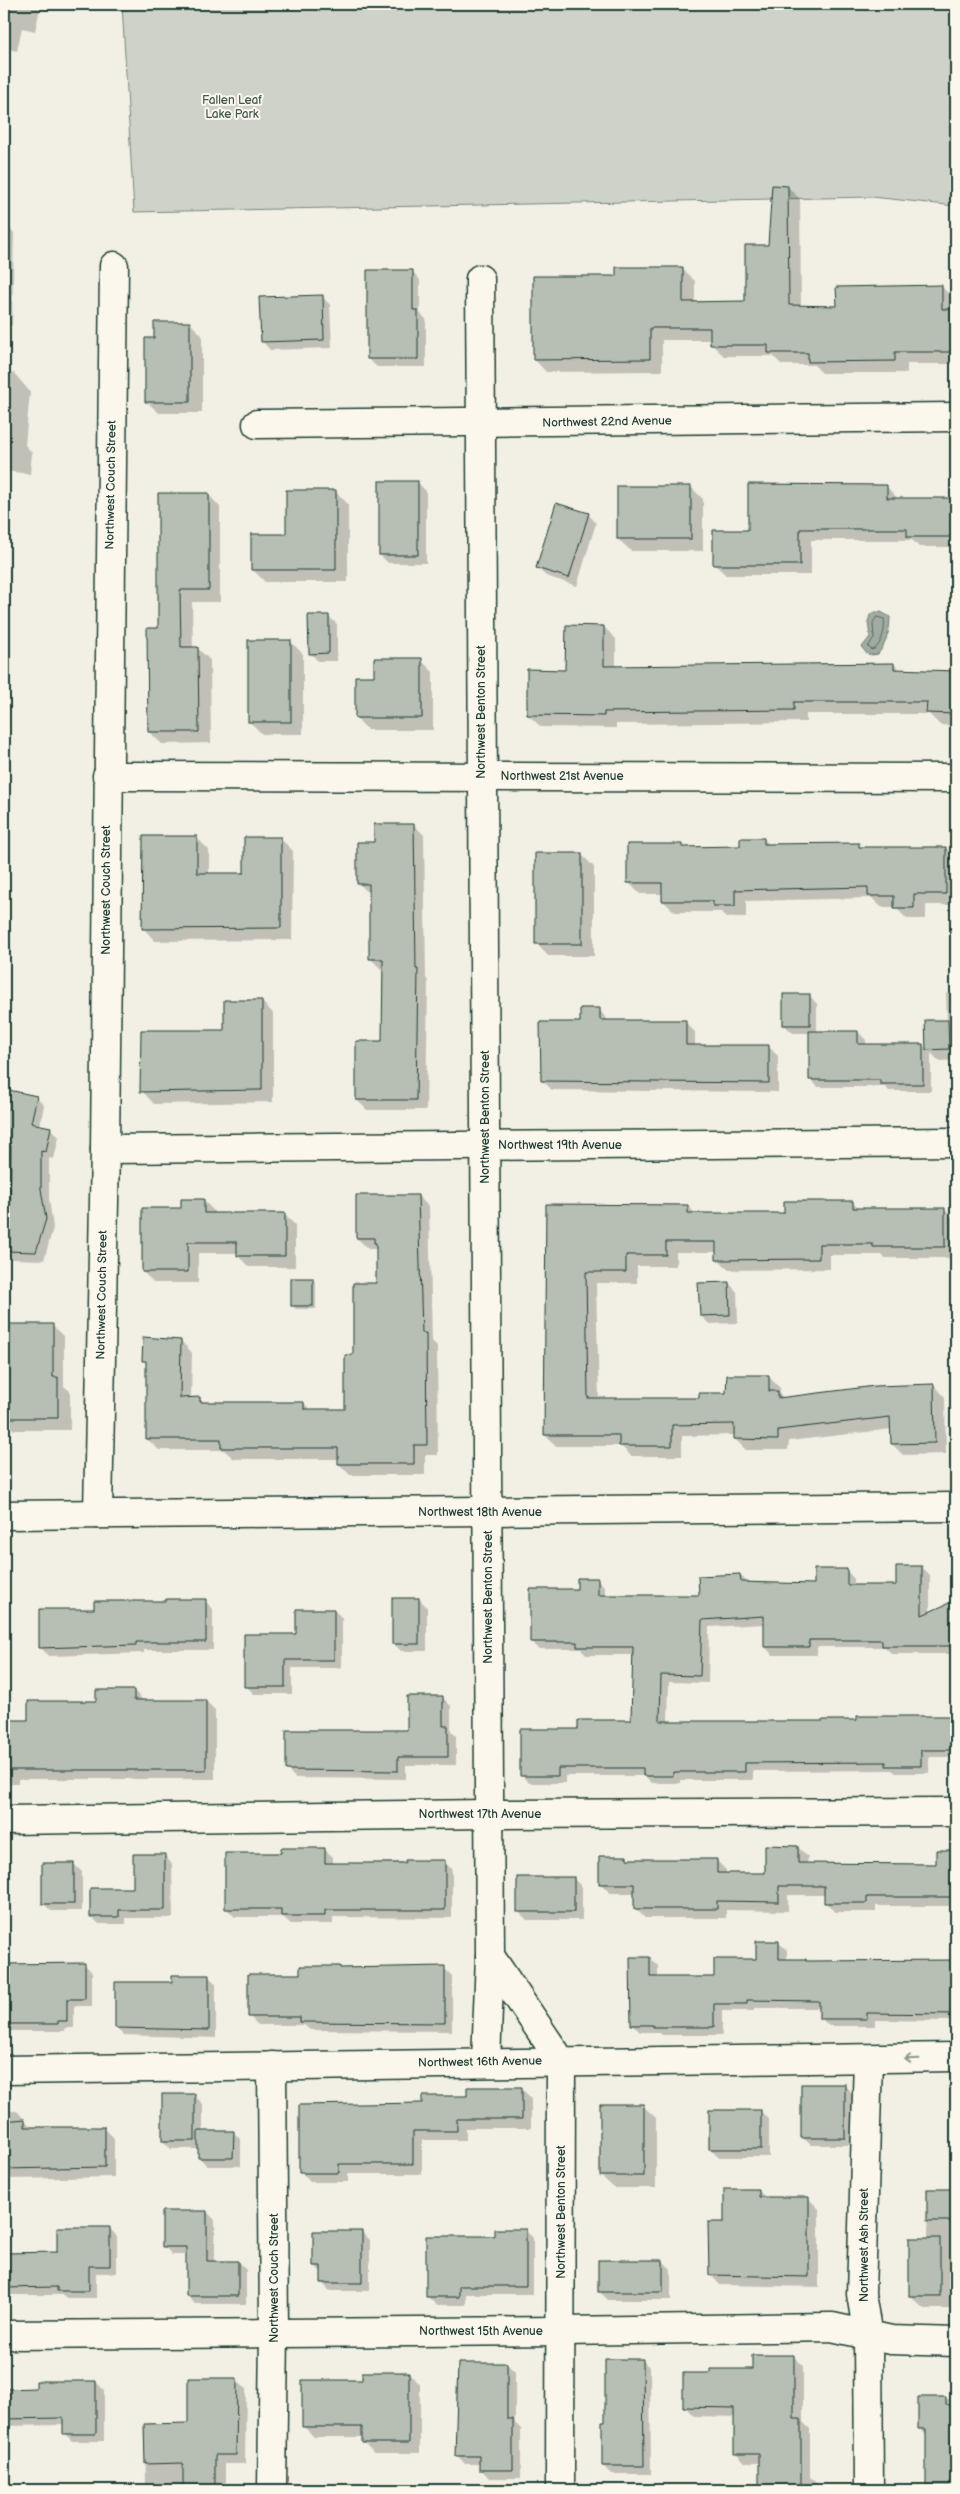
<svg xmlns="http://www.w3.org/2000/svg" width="960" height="2494" font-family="'Balsamiq Sans',sans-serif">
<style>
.green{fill:#cfd2c8;stroke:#77887e}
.water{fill:#a2aba1;stroke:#6e7f75}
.shadow{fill:#0003}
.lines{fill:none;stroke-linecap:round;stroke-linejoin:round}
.shore{stroke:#536960;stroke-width:1}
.building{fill:#b7beb3;stroke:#1f3d34}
.street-casing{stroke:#1f3d34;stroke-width:31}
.secondary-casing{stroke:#1f3d34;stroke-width:31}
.street{stroke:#fbf7ec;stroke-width:28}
.secondary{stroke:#fbf7ec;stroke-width:28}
.oneway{stroke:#8d9a90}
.labels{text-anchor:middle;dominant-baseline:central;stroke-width:4;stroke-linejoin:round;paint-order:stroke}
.park-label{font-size:12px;fill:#425b52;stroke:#fbf7ec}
.street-label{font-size:12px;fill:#1f3d34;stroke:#fbf7ec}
</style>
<rect width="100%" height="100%" fill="#f2f0e5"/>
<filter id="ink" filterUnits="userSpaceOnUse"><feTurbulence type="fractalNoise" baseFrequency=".02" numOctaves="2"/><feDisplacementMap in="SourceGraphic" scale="10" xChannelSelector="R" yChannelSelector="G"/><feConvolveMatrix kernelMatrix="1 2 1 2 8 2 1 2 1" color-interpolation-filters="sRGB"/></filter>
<g filter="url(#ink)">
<polygon class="green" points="122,4 956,4 956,206 872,197 134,212"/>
<path class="water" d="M875,612h6l9,5c0,13 -4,27 -12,37 -8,2 -12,1 -16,-7l8,-10 -2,-15 2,-7z"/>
<g class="shadow">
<polygon points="4,4 35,4 40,9 35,31 22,28 17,51 4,48"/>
<polygon points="788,187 800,199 801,307 838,308 941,286 954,299 954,310 956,310 956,364 907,364 907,373 822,373 814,365 782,365 773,356 724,356 711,344 711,340 662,340 662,371 546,372 534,359 617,277 683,269 695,281 695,303 746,302 769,246"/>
<polygon points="4,223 14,233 12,325 4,329"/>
<polygon points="412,271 420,280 420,313 426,319 426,367 377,367 368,359"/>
<polygon points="322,296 330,305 332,348 270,350 262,341"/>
<polygon points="190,323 202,335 202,413 159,413 146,401 155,339"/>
<polygon points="4,372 14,373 30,392 25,445 32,453 30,474 4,471"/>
<polygon points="418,483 426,491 426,563 388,563 380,555"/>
<polygon points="886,486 898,499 956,499 956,547 919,547 912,540 811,540 811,575 726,575 714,564 750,531"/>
<polygon points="691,487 703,499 703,551 631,551 618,539"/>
<polygon points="335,491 348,504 348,582 265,582 252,569"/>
<polygon points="208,494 220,507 220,602 192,602 193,648 197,648 210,660 211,743 162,744 149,732 159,629"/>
<polygon points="588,514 596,523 577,586 546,576 537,568"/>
<polygon points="328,616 337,624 337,661 318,661 310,653"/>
<polygon points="604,627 616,639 616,667 894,664 900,670 956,672 956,726 940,725 929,714 806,714 806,722 616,724 616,728 541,727 528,715"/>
<polygon points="291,642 303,654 303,734 262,734 250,722"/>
<polygon points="421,660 433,672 433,730 368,730 356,718 375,678"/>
<polygon points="414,825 424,835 426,978 428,981 426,1110 367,1110 357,1100 383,1043 384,969 381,969 370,958 370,894 358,883 376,843"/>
<polygon points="197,838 209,850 209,874 245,874 280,838 293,851 292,940 155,941 143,928"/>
<polygon points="764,839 770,846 858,845 862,848 946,848 956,858 956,905 926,905 926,919 907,919 895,907 881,907 872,898 746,901 746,917 726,918 721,912 675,912 663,901 663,894 640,894 628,882 681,846 684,848 741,847"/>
<polygon points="582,855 594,867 594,956 548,956 536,943"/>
<polygon points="4,915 8,919 4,954"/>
<polygon points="946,993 956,993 956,1060 939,1061 931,1053 931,1091 889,1091 885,1087 818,1087 810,1079 810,1033 793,1033 784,1025 809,995 817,1004 817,1032 858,1032 866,1040 866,1045 923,1045 927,1050 947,1021"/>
<polygon points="261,1001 273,1013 273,1102 154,1104 142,1091 225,1031"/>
<polygon points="599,1009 609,1022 685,1022 695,1032 695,1046 768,1046 778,1056 778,1092 552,1090 542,1080 581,1023"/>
<polygon points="6,1091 36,1097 44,1105 40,1126 51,1129 59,1137 54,1159 49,1158 49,1198 53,1228 44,1260 12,1259 4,1251 4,1224 11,1225 12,1152 4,1151"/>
<polygon points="418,1196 429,1207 432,1341 437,1346 438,1455 425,1455 425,1475 350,1475 339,1464 339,1459 234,1459 224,1450 159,1450 147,1439 147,1364 144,1360 181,1341 192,1353 191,1399 200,1399 205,1403 304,1403 310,1410 346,1410 354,1356 378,1284 378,1249 368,1249 357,1238"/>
<polygon points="203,1200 214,1211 214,1214 284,1214 295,1225 295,1267 249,1267 238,1256 238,1253 198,1253 198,1283 154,1283 143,1272 182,1209"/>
<polygon points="853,1203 859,1209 944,1209 955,1220 955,1258 885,1258 882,1255 830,1255 830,1269 729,1270 718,1259 718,1252 676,1252 676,1266 637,1266 637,1283 596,1283 599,1399 700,1399 728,1394 769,1377 780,1388 780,1394 784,1399 934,1385 945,1397 946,1454 903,1455 892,1444 892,1429 789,1441 788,1450 746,1450 735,1439 735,1435 682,1436 682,1456 631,1456 621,1446 556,1446 545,1435 548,1205 688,1206 696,1214 785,1214"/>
<polygon points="312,1279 316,1283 316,1309 296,1309 292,1305"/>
<polygon points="729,1283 737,1292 738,1323 709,1324 701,1316"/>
<polygon points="52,1325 64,1337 64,1386 70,1391 70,1430 14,1430 4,1419 4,1377 10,1377"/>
<polygon points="922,1567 930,1575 930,1613 956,1602 956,1654 892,1654 885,1647 817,1647 817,1655 773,1655 765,1647 765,1624 709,1627 708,1683 669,1682 668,1723 858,1721 858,1718 956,1717 956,1757 929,1757 929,1773 896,1773 892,1770 753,1771 753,1780 680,1780 680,1783 652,1783 645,1776 565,1776 565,1783 529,1783 521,1775 579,1730 633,1721 634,1655 586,1655 581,1649 539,1649 531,1641 578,1591 597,1579 605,1587 605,1597 701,1597 740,1575 748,1583 816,1585 846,1570 854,1579 854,1586 898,1586"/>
<polygon points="419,1599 427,1607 427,1651 401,1651 393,1643"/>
<polygon points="205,1601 213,1609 213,1650 144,1650 144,1653 49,1656 41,1648 95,1610"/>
<polygon points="334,1610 342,1618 342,1668 292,1668 292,1694 254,1694 246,1686 298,1635"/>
<polygon points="134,1691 144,1701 206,1701 215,1710 215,1779 18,1779 18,1784 4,1784 4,1721 29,1721"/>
<polygon points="443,1698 451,1706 451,1731 456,1736 456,1765 406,1765 406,1779 295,1778 287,1769 408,1731"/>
<polygon points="798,1847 808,1857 807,1864 937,1865 955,1851 956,1906 876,1906 876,1912 835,1912 825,1902 825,1895 788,1895 788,1911 726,1910 726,1918 645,1918 635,1908 635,1893 610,1893 600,1883 627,1858 630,1861 717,1861 726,1870 726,1874 766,1874"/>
<polygon points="324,1849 333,1857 333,1864 444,1861 452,1870 452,1918 333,1917 333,1924 291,1924 283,1917 235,1917 226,1908 282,1854"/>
<polygon points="164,1855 172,1864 173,1918 126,1918 126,1924 99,1924 91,1916 135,1890"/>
<polygon points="74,1864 82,1872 82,1911 51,1911 43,1903"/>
<polygon points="4,1865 8,1869 7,1905 4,1905"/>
<polygon points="574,1879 582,1887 582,1920 527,1920 518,1911"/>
<polygon points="779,1943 787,1950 787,1961 806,1961 808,1963 950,1962 951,1955 956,1955 956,2028 949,2021 875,2020 875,2026 829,2026 821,2018 821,2008 754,2008 754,2011 722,2011 722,2035 662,2035 659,2032 640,2032 632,2024 650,1958 658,1966 658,1978 715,1978 757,1960"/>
<polygon points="84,1964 92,1972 92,2006 74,2006 74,2028 65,2028 65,2031 4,2031 4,1965"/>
<polygon points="444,1968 452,1976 452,2031 310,2030 304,2025 258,2025 250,2017 302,1975"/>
<polygon points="208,1976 216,1984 216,2038 124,2035 116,2027 173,1983"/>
<polygon points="844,2085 853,2094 853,2145 811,2145 802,2137"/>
<polygon points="521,2088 531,2098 531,2128 466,2128 466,2140 422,2140 422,2174 348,2174 348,2182 310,2182 301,2172 424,2104"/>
<polygon points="195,2096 203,2104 203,2132 233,2132 241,2140 241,2166 207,2166 199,2157 199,2149 171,2149 163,2141"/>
<polygon points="643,2106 656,2118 656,2188 614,2188 601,2176"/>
<polygon points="4,2111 17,2111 32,2128 104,2128 114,2138 114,2177 9,2179 4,2173"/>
<polygon points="760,2111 769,2119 769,2157 718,2157 710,2149"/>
<polygon points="758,2190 766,2198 808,2198 819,2209 819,2287 720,2285 710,2274 725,2224"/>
<polygon points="928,2191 956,2191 956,2290 953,2290 953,2309 924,2309 910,2296 928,2240"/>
<polygon points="207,2212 215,2220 215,2262 238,2262 246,2270 246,2304 195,2304 187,2296 187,2255 172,2255 164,2246"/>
<polygon points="109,2228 117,2236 117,2273 96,2273 96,2298 66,2298 63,2295 4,2295 4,2254 58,2253"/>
<polygon points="525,2230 533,2238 533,2294 466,2294 466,2305 436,2305 428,2297 495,2238"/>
<polygon points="362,2232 370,2240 370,2291 330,2291 322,2283 322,2273 314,2265"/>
<polygon points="663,2261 671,2269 671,2300 608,2300 599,2291"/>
<polygon points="793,2356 803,2365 803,2422 810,2429 810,2477 818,2485 818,2490 760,2490 760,2463 745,2463 736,2454 736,2417 694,2416 685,2407 711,2375 753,2370"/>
<polygon points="642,2360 650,2368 651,2474 611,2474 603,2466 606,2423"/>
<polygon points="507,2364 515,2372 515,2423 521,2429 521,2478 489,2478 481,2469 481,2464 465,2464 457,2455"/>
<polygon points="409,2373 420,2384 420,2453 374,2453 363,2442 363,2437 314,2437 303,2426 363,2381"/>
<polygon points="236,2380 246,2389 245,2464 225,2464 225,2490 146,2490 145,2426 189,2425"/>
<polygon points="96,2382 104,2390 104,2441 72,2441 64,2433 64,2425 4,2426 4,2390 37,2390"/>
<polygon points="920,2398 956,2399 956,2490 928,2490 927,2436 920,2428"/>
</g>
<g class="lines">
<path class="shore" d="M877,617l7,2c2,9 -3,29 -12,31l-4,-3 6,-9 -1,-15z"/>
</g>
<g class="building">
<polygon points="772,185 788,186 789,305 837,306 836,287 942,285 942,309 956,309 956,352 895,352 895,361 808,362 808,353 768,353 768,345 710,345 710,328 650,328 650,359 533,360 533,276 616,276 616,267 683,267 683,302 745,301 745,245 768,245"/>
<polygon points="367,270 413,270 413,310 418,310 418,359 367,359"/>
<polygon points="323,295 324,340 261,342 259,297"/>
<polygon points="154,322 190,322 190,402 145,402 145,338 154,338"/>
<rect x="379" y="481" width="39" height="74"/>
<polygon points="748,484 887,485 887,498 956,498 956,537 907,537 907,529 800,529 800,565 713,565 713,530 748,530"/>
<rect x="617" y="486" width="74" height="53"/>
<polygon points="286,490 336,490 336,570 251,570 251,534 286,534"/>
<polygon points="158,493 209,493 209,590 180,590 181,647 198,647 199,732 148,732 147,628 158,628"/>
<polygon points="556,503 589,513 569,578 536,568"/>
<polygon points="308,615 329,615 329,653 309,654"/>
<polygon points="566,625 604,626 604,666 894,663 894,669 956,671 956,714 926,713 927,702 794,702 794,710 604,712 604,716 527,715 527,669 565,670"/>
<rect x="248" y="640" width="43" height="82"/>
<polygon points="374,658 422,658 422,718 355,718 355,676 374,676"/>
<polygon points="374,824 414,824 416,969 418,969 416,1100 356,1100 356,1041 382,1041 383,959 369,959 369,884 357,884 357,842 374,842"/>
<polygon points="143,836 197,836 197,873 244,873 244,837 281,837 281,928 142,929"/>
<polygon points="740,838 764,838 764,844 859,843 859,847 946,847 946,894 914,894 914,908 894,908 894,896 868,896 868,887 735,890 735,906 713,906 713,901 662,901 662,883 627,883 627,844 682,844 682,847 740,846"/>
<rect x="535" y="853" width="47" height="91"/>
<rect x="783" y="994" width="27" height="31"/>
<polygon points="224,1000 262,1000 262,1090 140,1092 141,1030 224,1030"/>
<polygon points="580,1008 600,1008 600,1020 686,1020 686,1045 769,1045 769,1083 541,1081 540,1022 580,1022"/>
<polygon points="925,1020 948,1020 949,1049 926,1050"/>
<polygon points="809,1031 858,1031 858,1044 923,1044 923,1084 880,1084 880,1080 809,1080"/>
<polygon points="4,1089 37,1096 31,1123 51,1127 46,1152 41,1151 41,1189 46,1219 36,1252 4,1251 4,1223 10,1223 11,1146 4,1145"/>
<polygon points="356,1195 418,1195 422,1333 426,1333 427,1445 414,1445 414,1464 338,1464 338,1448 221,1448 221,1439 146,1439 146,1361 142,1361 143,1337 181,1340 180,1398 200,1397 200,1402 304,1402 304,1409 345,1409 345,1355 353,1355 353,1283 376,1283 376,1243 374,1243 374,1238 356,1238"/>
<polygon points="181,1199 204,1199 204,1213 285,1213 285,1256 237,1256 237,1242 188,1242 188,1272 142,1272 142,1208 181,1208"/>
<polygon points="784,1201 853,1201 853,1208 945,1208 945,1247 873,1247 873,1244 819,1244 819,1259 716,1260 716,1242 666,1242 666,1255 626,1255 626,1272 586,1272 588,1398 699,1398 699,1393 726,1393 727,1375 769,1375 769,1391 778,1391 778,1398 875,1386 934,1384 935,1443 891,1444 890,1417 778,1430 778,1440 734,1439 734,1424 672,1425 672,1446 619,1446 619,1435 544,1435 546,1204 688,1205 688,1213 784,1213"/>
<rect x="291" y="1278" width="22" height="28"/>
<polygon points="729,1282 730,1315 700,1316 698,1283"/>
<polygon points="9,1324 53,1324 53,1377 58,1377 58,1418 4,1418 4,1376 9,1376"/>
<polygon points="896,1566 922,1566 922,1615 956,1600 956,1646 882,1646 882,1640 809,1640 809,1647 764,1647 764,1616 702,1620 700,1676 661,1675 660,1721 823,1721 823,1720 857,1720 857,1716 956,1716 956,1750 921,1750 921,1766 886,1766 886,1762 745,1763 745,1772 673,1772 673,1776 643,1776 643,1768 558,1768 558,1776 520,1776 520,1729 578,1729 578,1720 631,1720 633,1647 577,1647 577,1642 530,1642 530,1589 577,1589 577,1578 598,1578 598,1595 699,1595 698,1576 740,1574 741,1582 814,1584 814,1569 847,1569 847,1585 896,1585"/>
<rect x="392" y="1598" width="27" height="46"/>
<polygon points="166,1599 206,1599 206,1642 136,1642 136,1645 39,1648 39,1609 94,1609 94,1601 166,1601"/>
<polygon points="296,1609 334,1609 334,1660 285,1660 285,1687 244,1687 244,1634 296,1634"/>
<polygon points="96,1690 134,1690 134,1700 206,1700 206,1770 4,1770 4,1720 28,1720 28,1701 96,1701"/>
<polygon points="407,1696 443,1696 443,1726 448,1726 448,1757 398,1757 398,1771 286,1770 286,1730 407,1730"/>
<polygon points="765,1845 798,1846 798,1863 936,1864 936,1850 956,1850 956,1897 867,1897 867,1903 824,1903 824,1886 779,1886 779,1902 717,1901 717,1909 634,1909 634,1884 599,1884 599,1856 627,1856 627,1859 717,1859 717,1873 765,1873"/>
<polygon points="281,1848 325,1848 325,1863 405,1863 405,1860 445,1860 445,1910 325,1910 325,1916 281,1916 281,1909 225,1909 225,1853 281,1853"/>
<polygon points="133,1854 165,1854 165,1910 119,1910 119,1917 90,1917 90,1888 133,1888"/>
<rect x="42" y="1863" width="32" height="41"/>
<rect x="517" y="1877" width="57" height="35"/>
<polygon points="756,1941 779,1941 779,1959 806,1959 806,1961 956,1960 956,2014 867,2013 867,2019 819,2019 819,2001 747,2000 747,2004 714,2004 714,2027 653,2027 653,2025 631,2025 630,1957 650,1957 650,1977 714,1977 714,1959 756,1959"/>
<polygon points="85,1963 85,1999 67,1999 67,2021 58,2021 58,2024 4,2024 4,1964"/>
<polygon points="300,1966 340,1966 340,1968 445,1966 445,2023 300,2022 300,2017 248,2017 248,1974 300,1974"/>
<polygon points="172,1975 209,1975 209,2030 115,2028 115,1982 172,1982"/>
<rect x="801" y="2084" width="44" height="54"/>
<polygon points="467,2087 522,2087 522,2119 457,2119 457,2131 413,2131 413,2164 339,2164 339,2173 299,2173 299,2105 422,2103 422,2096 467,2096"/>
<rect x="162" y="2094" width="33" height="47"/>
<rect x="600" y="2104" width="44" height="72"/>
<rect x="709" y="2110" width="52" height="39"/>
<polygon points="25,2119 25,2127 105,2127 105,2167 4,2169 4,2121"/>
<polygon points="198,2131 234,2131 233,2158 198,2158"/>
<polygon points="724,2189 759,2189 759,2197 809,2197 809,2277 709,2275 708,2222 724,2222"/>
<rect x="927" y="2189" width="29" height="32"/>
<polygon points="162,2211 207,2211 207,2261 238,2261 238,2296 186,2296 186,2247 162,2247"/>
<polygon points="57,2227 110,2227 110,2266 89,2266 89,2291 57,2291 57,2287 4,2288 4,2253 57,2252"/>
<polygon points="494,2229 526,2229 526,2286 459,2286 459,2297 426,2297 426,2236 494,2236"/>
<polygon points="313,2231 362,2231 362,2283 321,2283 321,2266 313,2266"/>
<rect x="909" y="2238" width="31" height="58"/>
<rect x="598" y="2260" width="65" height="32"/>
<polygon points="752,2355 794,2355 794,2419 801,2419 801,2490 759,2490 759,2454 734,2454 734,2408 683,2407 683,2373 710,2373 710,2369 752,2369"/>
<polygon points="605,2359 643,2359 644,2466 602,2466 602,2422 605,2422"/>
<polygon points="458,2363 507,2363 507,2419 513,2419 513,2470 479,2470 479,2456 455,2456"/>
<polygon points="362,2372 409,2372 409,2443 362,2443 362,2427 302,2427 302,2380 362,2380"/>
<polygon points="188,2378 237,2378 236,2455 215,2455 215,2490 183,2490 183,2463 145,2464 144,2424 188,2423"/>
<polygon points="36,2381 96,2381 96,2434 63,2434 63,2418 4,2419 4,2389 36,2388"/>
<polygon points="918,2397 946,2397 946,2405 956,2405 956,2490 926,2490 926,2429 918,2429"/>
</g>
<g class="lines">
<g class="street-casing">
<g id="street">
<polyline points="480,279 490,1956 561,2061 560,2490"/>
<polyline points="257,424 956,417"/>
<polyline points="107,776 956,778"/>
<polyline points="105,1149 956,1142"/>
<polyline points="98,1514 105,1149 114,266"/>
<polyline points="4,1820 488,1814 956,1812"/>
<polyline points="868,2060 861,2294 868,2336 869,2490"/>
<polyline points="486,2062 490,1956"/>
<polyline points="272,2066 274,2331 272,2490"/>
<polyline points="4,2070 956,2057"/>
<polyline points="4,2335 562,2331 832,2327 891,2340 956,2342"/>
</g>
</g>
<g class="secondary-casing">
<polyline id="secondary" points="4,1515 956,1507"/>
</g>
<use href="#street" class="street"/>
<use href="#secondary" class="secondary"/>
</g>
<defs><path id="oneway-shaft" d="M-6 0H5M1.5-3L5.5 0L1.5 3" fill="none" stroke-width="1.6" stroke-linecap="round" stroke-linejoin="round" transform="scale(1.25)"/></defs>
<use class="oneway" href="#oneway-shaft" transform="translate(912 2059) rotate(178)"/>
</g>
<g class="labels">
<g class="park-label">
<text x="232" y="100">Fallen Leaf<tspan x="232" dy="14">Lake Park</tspan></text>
</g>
<g class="street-label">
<text transform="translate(607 422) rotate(-1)">Northwest 22nd Avenue</text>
<text transform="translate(111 485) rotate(-89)">Northwest Couch Street</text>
<text transform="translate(481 712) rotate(-90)">Northwest Benton Street</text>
<text x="562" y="776">Northwest 21st Avenue</text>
<text transform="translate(106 890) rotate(-90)">Northwest Couch Street</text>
<text transform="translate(485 1117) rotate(-90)">Northwest Benton Street</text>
<text x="560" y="1145">Northwest 19th Avenue</text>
<text transform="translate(102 1295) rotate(-89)">Northwest Couch Street</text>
<text x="480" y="1512">Northwest 18th Avenue</text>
<text transform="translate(488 1597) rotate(-90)">Northwest Benton Street</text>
<text x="480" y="1814">Northwest 17th Avenue</text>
<text transform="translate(480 2062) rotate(-1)">Northwest 16th Avenue</text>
<text transform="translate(561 2212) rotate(-90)">Northwest Benton Street</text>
<text transform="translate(864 2245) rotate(-90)">Northwest Ash Street</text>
<text transform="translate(274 2278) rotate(-90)">Northwest Couch Street</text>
<text x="481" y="2331">Northwest 15th Avenue</text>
</g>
</g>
<rect width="960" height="2494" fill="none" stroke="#fbf7ec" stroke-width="20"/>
<rect x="10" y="10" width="940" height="2474" fill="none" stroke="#1f3d34" stroke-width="2" filter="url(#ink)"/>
</svg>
